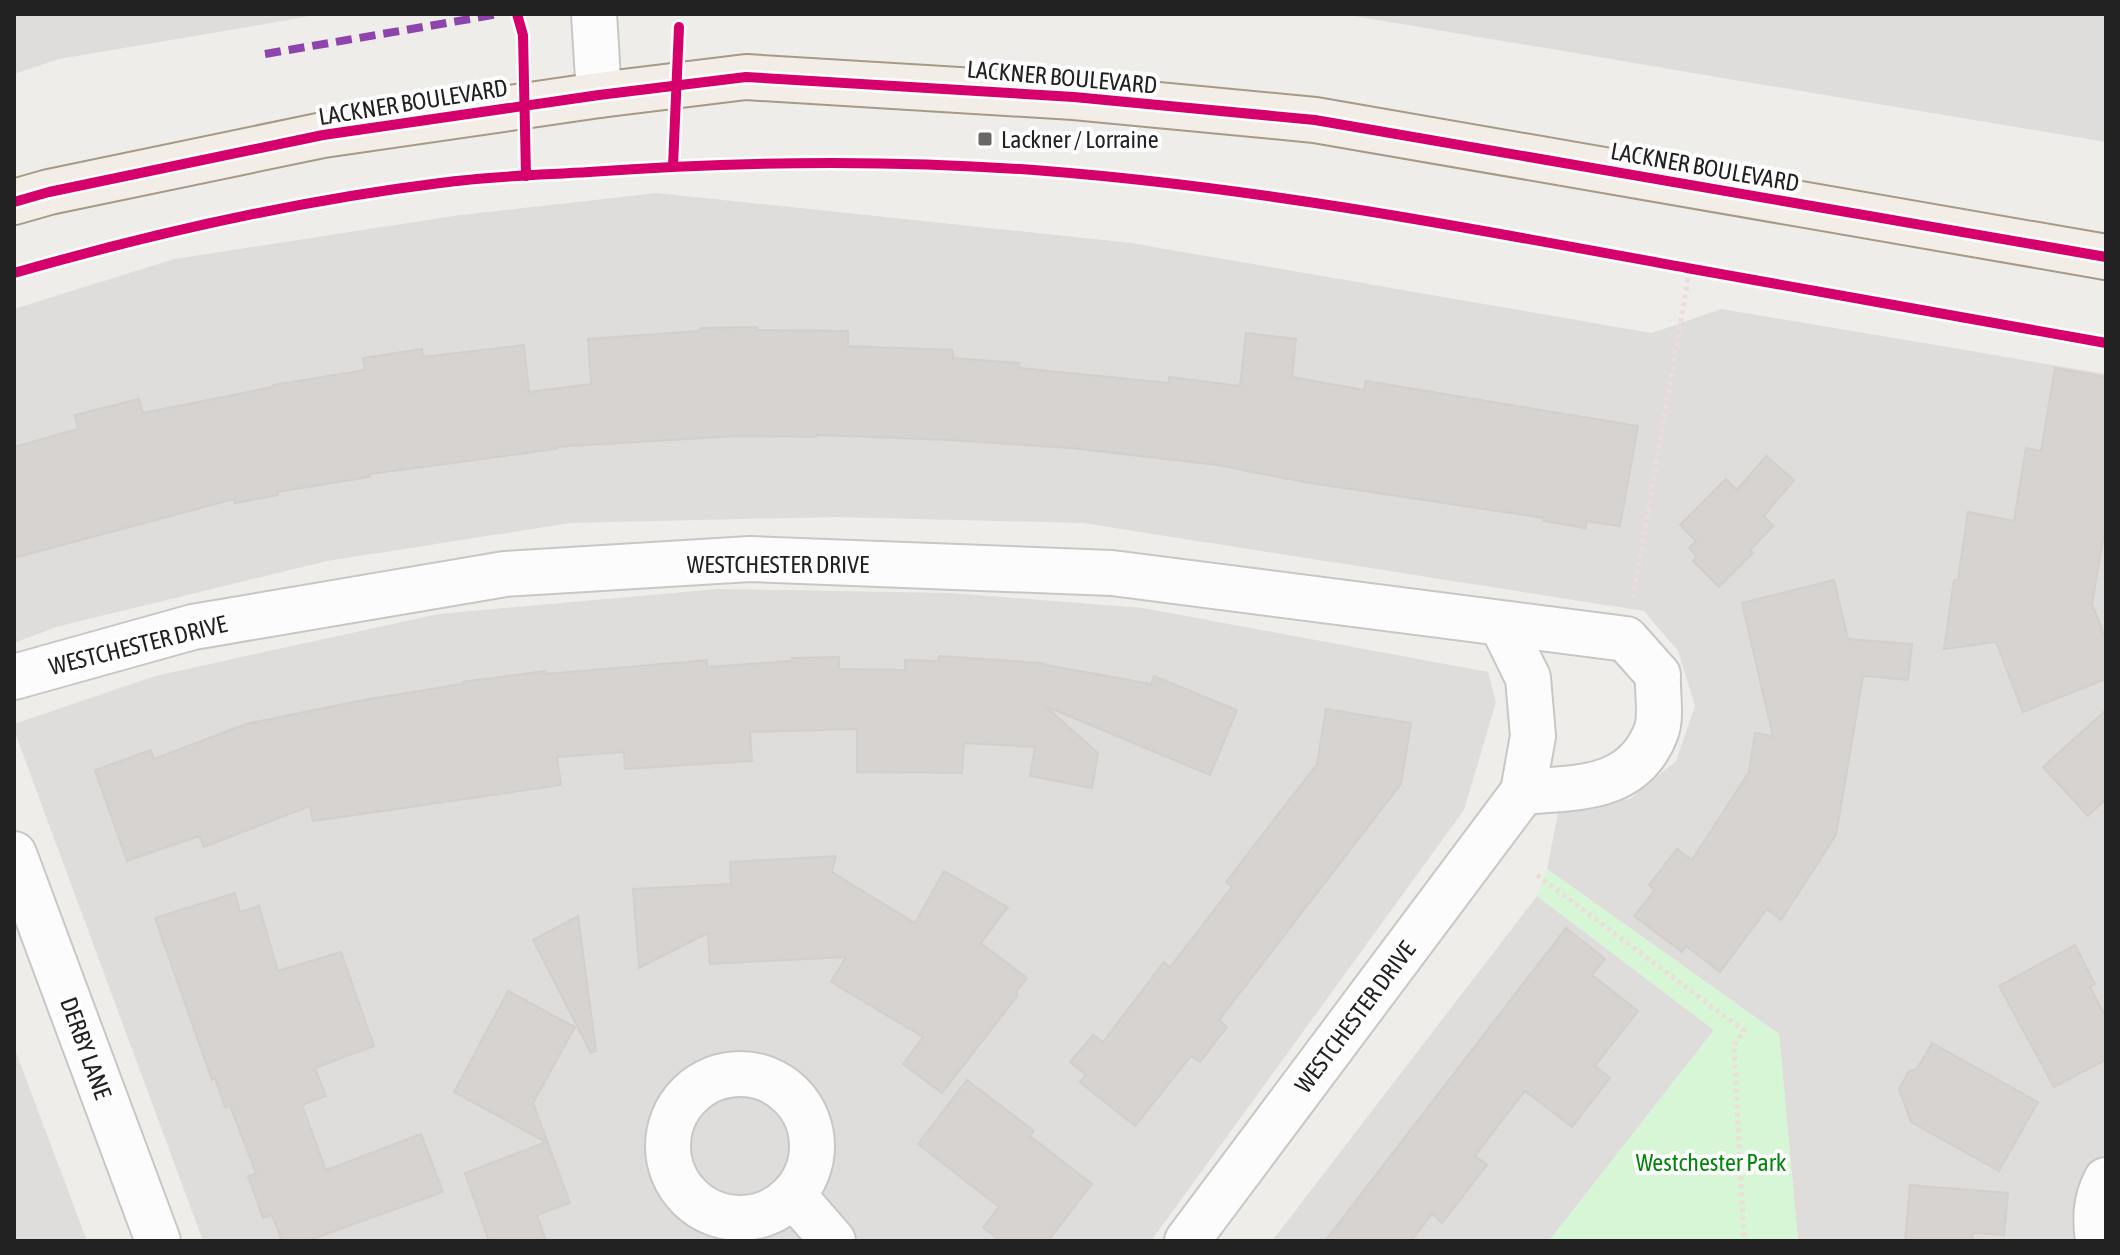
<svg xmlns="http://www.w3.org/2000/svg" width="2120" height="1255" font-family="'Asap Condensed',sans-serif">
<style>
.residential{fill:#dedddb}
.park{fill:#d6f6d6}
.building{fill:#d6d3d1;stroke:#d3cfcb;stroke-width:2}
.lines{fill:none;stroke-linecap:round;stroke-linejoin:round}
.minor-casing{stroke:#c8c7c6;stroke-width:48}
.major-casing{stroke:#a69a85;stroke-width:48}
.path{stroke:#ecdcda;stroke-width:5;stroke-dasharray:4 4;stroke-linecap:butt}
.minor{stroke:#fdfcfc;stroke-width:44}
.major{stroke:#f2ede6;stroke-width:44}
.quiet{stroke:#8e44ad;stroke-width:8;stroke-dasharray:16 8;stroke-linecap:butt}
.cycleway-casing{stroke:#fff;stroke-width:15}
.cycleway{stroke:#d6006c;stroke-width:10}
.poi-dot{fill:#696867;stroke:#fff;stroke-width:3}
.labels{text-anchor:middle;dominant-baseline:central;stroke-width:8;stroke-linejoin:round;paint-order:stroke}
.street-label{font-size:24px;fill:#212121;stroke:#fff}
.poi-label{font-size:24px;fill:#212121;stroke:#fff;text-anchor:start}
.park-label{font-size:24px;fill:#04850c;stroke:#fff}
</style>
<rect width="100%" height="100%" fill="#efedea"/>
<g class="residential">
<polygon points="14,14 323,14 59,59 14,74"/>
<polygon points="1341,14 2106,14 2106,142"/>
<polygon points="657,193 1131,243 1652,333 1721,309 2106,374 2106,1241 1798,1241 1779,1034 1547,869 1559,808 1630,799 1676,761 1695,706 1678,651 1644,611 1083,523 836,517 570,523 327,561 56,627 14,643 14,309 174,259 460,215"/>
<polygon points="718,589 951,593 1143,608 1488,672 1496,702 1464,810 1151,1241 203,1241 14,730 14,724 155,676 438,614"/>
<polygon points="1537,896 1714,1030 1549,1241 1272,1241"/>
<polygon points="14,1047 87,1241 14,1241"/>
</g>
<polygon class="park" points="1547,869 1779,1034 1798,1241 1549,1241 1714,1030 1537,896"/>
<g class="building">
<polygon points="757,327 757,330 848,331 848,346 953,350 953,358 1019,363 1019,368 1169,383 1169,377 1240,386 1246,333 1296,339 1292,377 1364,390 1366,381 1638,426 1620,526 1587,521 1585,528 1543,521 1544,518 1304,482 1217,465 1071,448 949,440 816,435 816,437 737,436 555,447 556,449 370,474 370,477 277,492 278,495 235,503 234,499 14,558 14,447 78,429 75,415 139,399 143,413 273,387 273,385 365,370 363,358 422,349 423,357 524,345 529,392 591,384 588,339 700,331 700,328"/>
<polygon points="2055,368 2106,377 2106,522 2092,604 2106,639 2106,679 2023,712 1996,642 1944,649 1954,580 1958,580 1968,512 2014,521 2026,448 2041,451"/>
<polygon points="1766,456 1794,480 1764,516 1773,526 1750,550 1753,553 1719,587 1693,561 1697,557 1689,548 1696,541 1680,525 1726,479 1737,490"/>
<polygon points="1834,580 1848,639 1912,644 1908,680 1863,676 1836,835 1781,920 1767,909 1720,972 1686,946 1682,952 1634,916 1655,890 1649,885 1677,849 1692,860 1749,772 1755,733 1773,736 1742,603"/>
<polygon points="939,656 1042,663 1041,664 1151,684 1154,676 1237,710 1210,775 1045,706 1098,753 1092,788 1030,776 1035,747 964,743 962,773 857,772 857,729 750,732 752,761 625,769 624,752 557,757 561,785 313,821 310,806 204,847 199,836 127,861 95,770 151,750 154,759 246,724 364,700 462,684 462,682 546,671 546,674 707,660 707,667 792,661 792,658 839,657 839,669 905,670 905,660 938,661"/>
<polygon points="1326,709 1411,723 1401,784 1219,1020 1227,1027 1200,1062 1191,1056 1135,1126 1080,1082 1086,1075 1070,1062 1093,1035 1103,1042 1164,962 1170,967 1232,887 1226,882 1317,764"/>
<polygon points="2106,710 2106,799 2088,816 2043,767"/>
<polygon points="836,856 832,872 915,923 944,871 1008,907 981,943 1027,978 1016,993 1018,995 942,1093 903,1064 923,1037 831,982 846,957 710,964 708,933 639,968 633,889 731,884 730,862"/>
<polygon points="235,893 240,912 259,906 278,971 341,952 374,1046 315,1068 326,1096 302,1105 326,1170 421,1134 443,1192 307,1241 282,1241 272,1215 263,1218 248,1176 256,1173 230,1106 225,1107 215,1078 212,1080 155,918"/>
<polygon points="578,916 596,1051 591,1053 533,940"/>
<polygon points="1566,928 1605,959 1592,975 1638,1011 1595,1066 1610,1078 1572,1127 1525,1091 1475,1156 1487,1165 1442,1223 1432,1214 1411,1241 1325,1241"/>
<polygon points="2075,945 2095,984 2090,987 2106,1017 2106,1060 2054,1087 1999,986"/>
<polygon points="508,991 575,1027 533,1103 570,1203 537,1215 546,1241 489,1241 465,1173 546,1142 454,1092"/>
<polygon points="1932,1043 2038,1102 1999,1171 1911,1122 1899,1089 1909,1071 1917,1069"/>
<polygon points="967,1080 1034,1131 1030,1136 1092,1184 1048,1241 1000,1241 983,1227 999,1207 918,1144"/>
<polygon points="1910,1185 2008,1193 2004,1235 1973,1233 1972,1241 1905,1241"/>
</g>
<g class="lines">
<g class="minor-casing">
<g id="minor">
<polyline points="594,14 599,95"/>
<polyline points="1502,625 1528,678 1533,736 1523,792"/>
<path d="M14,677l179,-50 312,-53 245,-15 362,14 514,66 32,36c-1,17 4,42 -2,57 -23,60 -80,55 -133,60l-336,449"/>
<polyline points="14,854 158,1241"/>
<circle cx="740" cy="1146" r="72"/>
<polyline points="794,1196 833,1241"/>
<path d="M2098,1241c-3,-22 -3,-40 8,-61"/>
</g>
</g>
<g class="major-casing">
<polyline id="major" points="14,202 49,192 323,135 599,95 746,77 1074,97 1315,120 2106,257"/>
</g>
<g class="path">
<polyline points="1633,598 1690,268"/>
<polyline points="1537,875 1744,1031 1734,1045 1744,1241"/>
</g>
<use href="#minor" class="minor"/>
<use href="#major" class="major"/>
<polyline class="quiet" points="265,54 499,14"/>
<g class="cycleway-casing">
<g id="cycleway">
<polyline points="517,14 523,35 526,176"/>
<polyline points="673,166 679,27"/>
<polyline points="14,202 49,192 323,135 599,95 746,77 1074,97 1315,120 2106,257"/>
<path d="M14,273c140,-40 282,-72 426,-90 49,-7 99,-8 149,-11 152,-11 305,-13 457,-1 216,17 429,58 641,97 140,25 279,50 419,75"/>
</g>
</g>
<use href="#cycleway" class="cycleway"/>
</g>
<rect class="poi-dot" x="977" y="131" width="16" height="16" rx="4"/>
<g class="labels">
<g class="street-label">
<text transform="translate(1062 77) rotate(5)">LACKNER BOULEVARD</text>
<text transform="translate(413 102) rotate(-9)">LACKNER BOULEVARD</text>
<text transform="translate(1705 167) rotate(10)">LACKNER BOULEVARD</text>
<text x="778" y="564">WESTCHESTER DRIVE</text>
<text transform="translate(138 645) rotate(-14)">WESTCHESTER DRIVE</text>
<text transform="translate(1355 1017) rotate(-53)">WESTCHESTER DRIVE</text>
<text transform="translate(86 1048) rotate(70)">DERBY LANE</text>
</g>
<g class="poi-label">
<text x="1001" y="139">Lackner / Lorraine</text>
</g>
<g class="park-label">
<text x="1711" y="1162">Westchester Park</text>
</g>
</g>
<rect width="2120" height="1255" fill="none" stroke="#212121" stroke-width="32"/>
</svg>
